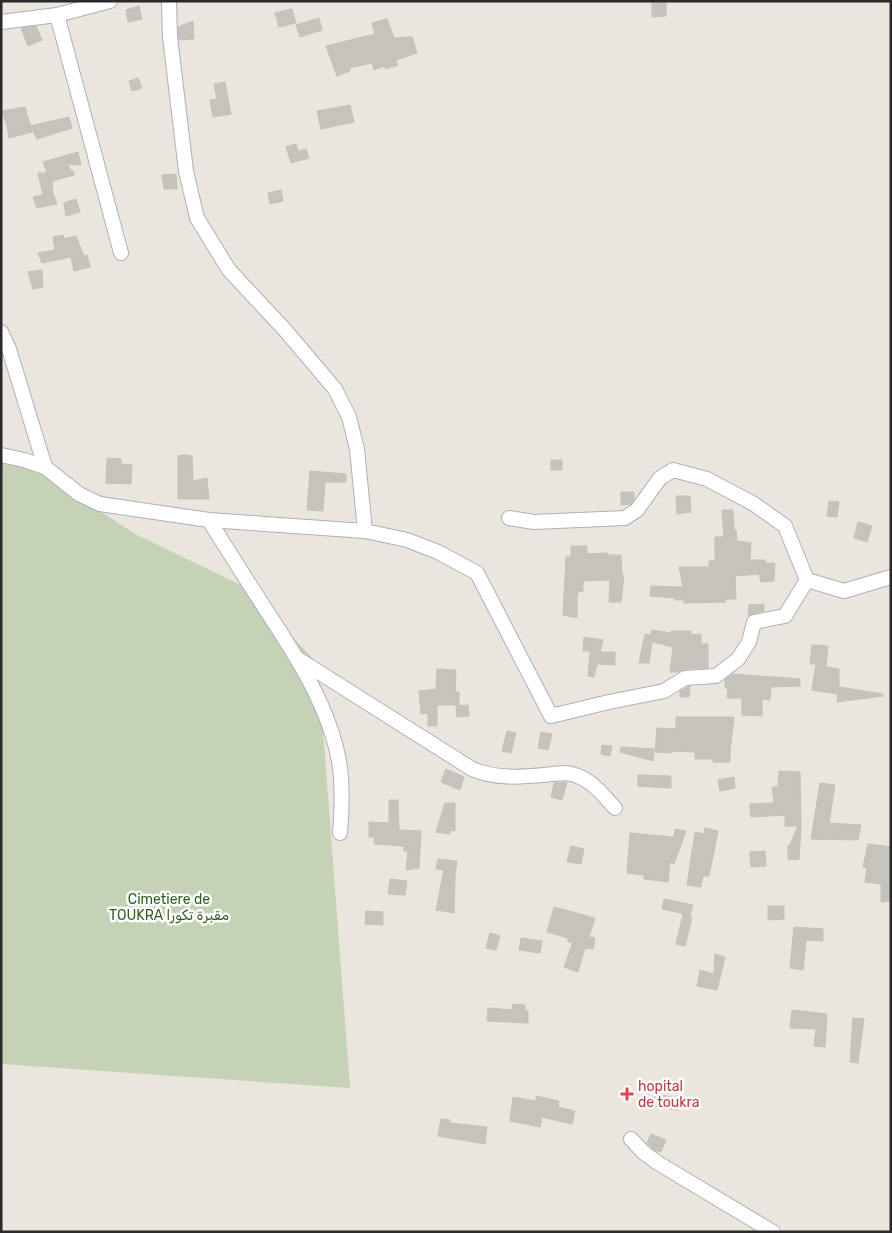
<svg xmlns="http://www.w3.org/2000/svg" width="892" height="1233" font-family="Rubik,Cairo,sans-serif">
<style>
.cemetery{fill:#c4d2b6}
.building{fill:#c6c3bc;stroke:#c6c0b7}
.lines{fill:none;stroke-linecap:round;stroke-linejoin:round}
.minor-casing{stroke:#aeb0b9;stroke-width:16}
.minor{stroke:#fff;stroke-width:14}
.health-dot{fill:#e0444e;stroke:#fff;stroke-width:2}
.labels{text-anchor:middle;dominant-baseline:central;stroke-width:5;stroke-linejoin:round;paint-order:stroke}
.park-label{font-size:14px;fill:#2f5f22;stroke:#fff}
.health-label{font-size:14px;fill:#be3a42;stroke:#fff;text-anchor:start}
</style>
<rect width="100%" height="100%" fill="#eae5dd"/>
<polygon class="cemetery" points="1,446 135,534 245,587 318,664 350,1088 1,1064"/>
<g class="building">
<polygon points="652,1 666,1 666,16 652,17"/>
<polygon points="139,6 142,19 128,22 126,10"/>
<polygon points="292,9 296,23 279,27 275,13"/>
<polygon points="319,18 322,30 300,37 296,25"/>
<polygon points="387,19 394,38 412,37 417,53 396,60 398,65 385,69 385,66 374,70 372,63 349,68 350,71 337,76 326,46 375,34 372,23"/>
<polygon points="193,21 194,39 179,40 178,27"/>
<polygon points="36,26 42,40 28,46 21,28"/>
<polygon points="138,78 142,88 132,91 129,81"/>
<polygon points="225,82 231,114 213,117 210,100 217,99 214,84"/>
<polygon points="350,105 354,122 321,129 317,111"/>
<polygon points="25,107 32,132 9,138 6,120 5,121 2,111"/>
<polygon points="69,117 72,128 37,139 30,126"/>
<polygon points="296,144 298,151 306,149 309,158 291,163 286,147"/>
<polygon points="78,152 81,165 68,164 71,171 73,171 74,175 52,181 53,193 57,204 37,208 33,197 43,195 38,173 47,173 43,162"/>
<polygon points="176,174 177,189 164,189 162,175"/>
<polygon points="281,190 283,201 270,204 268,193"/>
<polygon points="76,199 80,212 66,216 64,203"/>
<polygon points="63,235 64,239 76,236 84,256 87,255 90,267 74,271 71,257 42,263 38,253 55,250 53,237"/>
<polygon points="42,270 43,287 33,289 28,272"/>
<polygon points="184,455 192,456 193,481 207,478 209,499 178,499 178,456"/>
<polygon points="107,458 121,459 121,464 132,465 131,484 106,483"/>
<rect x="551" y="460" width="11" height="10"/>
<polygon points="310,471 346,474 346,482 325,482 323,511 307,510"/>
<polygon points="621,492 634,492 634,499 631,504 621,505"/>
<polygon points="676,496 690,496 691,512 677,514"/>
<polygon points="829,501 839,502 837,517 827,516"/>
<polygon points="722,510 733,510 734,530 736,530 737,541 751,543 750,560 765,560 765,563 775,563 774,581 761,582 759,574 735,576 736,599 725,599 726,602 684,603 684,600 675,600 675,598 650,596 651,586 683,587 679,567 709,567 709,561 715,560 715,537 724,537"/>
<polygon points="858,522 872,526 867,542 854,538"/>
<polygon points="571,546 587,546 587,554 608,553 608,555 621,555 622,575 624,576 621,602 609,602 610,580 583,581 583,591 578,592 577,597 577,618 563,615 566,557 571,557"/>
<polygon points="764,604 764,611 748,615 749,605"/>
<polygon points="652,630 671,633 671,631 691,631 691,635 701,634 701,644 708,644 708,668 684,669 678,672 670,672 673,647 652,642 649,663 639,663 645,634 651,635"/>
<polygon points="584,637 603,640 600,652 615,652 615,665 597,664 594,677 588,676 590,651 583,651"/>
<polygon points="812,645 828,646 826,667 839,669 839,687 883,694 883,696 837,702 838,694 812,690 816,664 810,664"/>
<polygon points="437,669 456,670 455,692 459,692 459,705 437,705 437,726 428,726 428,713 421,714 419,691 436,689"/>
<polygon points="732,674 800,679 800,686 771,687 770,700 762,699 762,716 742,715 742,698 727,698 728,688 725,688 725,680"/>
<polygon points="690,686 689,697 680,697 680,691"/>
<polygon points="468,705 469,716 457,717 456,706"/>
<polygon points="676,717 734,717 730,751 730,762 713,762 713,759 695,759 695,752 672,751 672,753 655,752 657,728 676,729"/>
<polygon points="507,731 516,733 511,753 502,751"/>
<polygon points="541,732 552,734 548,750 538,748"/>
<polygon points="602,745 612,746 610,756 601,754"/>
<polygon points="621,747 654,749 653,761 620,752"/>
<polygon points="446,769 464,777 460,790 441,782"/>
<polygon points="779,771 800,772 801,826 799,860 788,859 788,845 790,845 798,826 785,826 785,815 751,817 750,804 774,803 772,787 778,787"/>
<polygon points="638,775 671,776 671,788 638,786"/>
<polygon points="734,777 735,788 720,791 718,780"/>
<polygon points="567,782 562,800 551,797 554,783"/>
<polygon points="820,783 835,785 829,823 861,825 858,840 811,839"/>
<polygon points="389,800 398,800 399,830 421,831 419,868 406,870 408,851 404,851 404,846 374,844 375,837 369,837 369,822 389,823"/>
<polygon points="445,803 455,803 455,831 450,830 450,834 436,832"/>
<polygon points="705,828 718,831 709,876 703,876 701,887 687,885 695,832 704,834"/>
<polygon points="675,829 686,831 674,864 670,862 668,882 644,879 644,875 627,873 630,833 674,837"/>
<polygon points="868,844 891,847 891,901 881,902 881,884 865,882 867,868 863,867"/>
<polygon points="571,846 584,849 581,864 567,862"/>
<polygon points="765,851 766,866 751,867 750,852"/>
<polygon points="438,859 457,861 455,875 454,913 436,910 444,870 436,869"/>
<polygon points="390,879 407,881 405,895 388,894"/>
<polygon points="664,899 693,905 690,915 662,909"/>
<polygon points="768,906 784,906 784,919 768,920"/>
<polygon points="554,907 595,918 589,937 595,938 593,949 585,948 578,972 564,967 573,942 568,942 568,938 547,932"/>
<polygon points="366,911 383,912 383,925 365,924"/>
<polygon points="683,914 691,915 690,918 692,918 685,946 676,944"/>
<polygon points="794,927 823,929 823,941 806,940 803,970 790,968"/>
<polygon points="490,933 500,936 496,950 486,948"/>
<polygon points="521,938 542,941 540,953 519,950"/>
<polygon points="715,954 725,957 717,990 697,986 700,970 714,974"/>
<polygon points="513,1004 525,1005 525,1010 528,1011 528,1023 487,1021 488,1008 512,1010"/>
<polygon points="792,1010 827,1014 825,1047 814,1046 816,1029 790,1028"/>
<polygon points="853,1018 864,1019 858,1063 850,1062"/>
<polygon points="655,1094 678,1098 677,1110 653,1106"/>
<polygon points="536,1096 559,1101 558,1107 575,1111 572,1124 542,1117 540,1127 510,1121 513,1097 536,1101"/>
<polygon points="441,1119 450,1120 450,1123 487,1127 485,1144 438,1136"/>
<polygon points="651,1134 666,1140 661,1152 654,1150 647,1143"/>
</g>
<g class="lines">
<g class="minor-casing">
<g id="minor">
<polyline points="169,1 170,37 186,171 197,218 229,270 285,330 335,389 349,417 357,449 365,531"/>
<polyline points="57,15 121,253"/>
<polyline points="1,22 57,15 110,1"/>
<polyline points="1,332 9,349 45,467"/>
<polyline points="1,455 24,460 45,467 79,494 100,504 209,520 365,531 407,540 438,552 477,573 551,716 609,702 664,691 685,678 716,676 738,659 749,642 754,622 785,616 807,580 785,526 754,504 707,479 673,470 660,478 637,510 625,518 534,522 509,518"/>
<path d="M209,520c19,31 39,62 59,93 30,46 61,94 71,148 4,24 3,48 1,72"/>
<polyline points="807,580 844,591 891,577"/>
<path d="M298,659l174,110c31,13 62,6 94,4 23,3 34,19 49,35"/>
<polyline points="631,1139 643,1152 658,1163 773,1232"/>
</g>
</g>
<use href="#minor" class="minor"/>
</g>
<path class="health-dot" d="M624.5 1086.5h5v5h5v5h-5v5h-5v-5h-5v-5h5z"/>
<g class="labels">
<g class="park-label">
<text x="169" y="899">Cimetiere de<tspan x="169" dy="16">TOUKRA مقبرة تكورا</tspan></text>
</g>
<g class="health-label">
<text x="638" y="1086">hopital<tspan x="638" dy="16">de toukra</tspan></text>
</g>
</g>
<rect width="892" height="1233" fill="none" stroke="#2a2a2a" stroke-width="5"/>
</svg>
